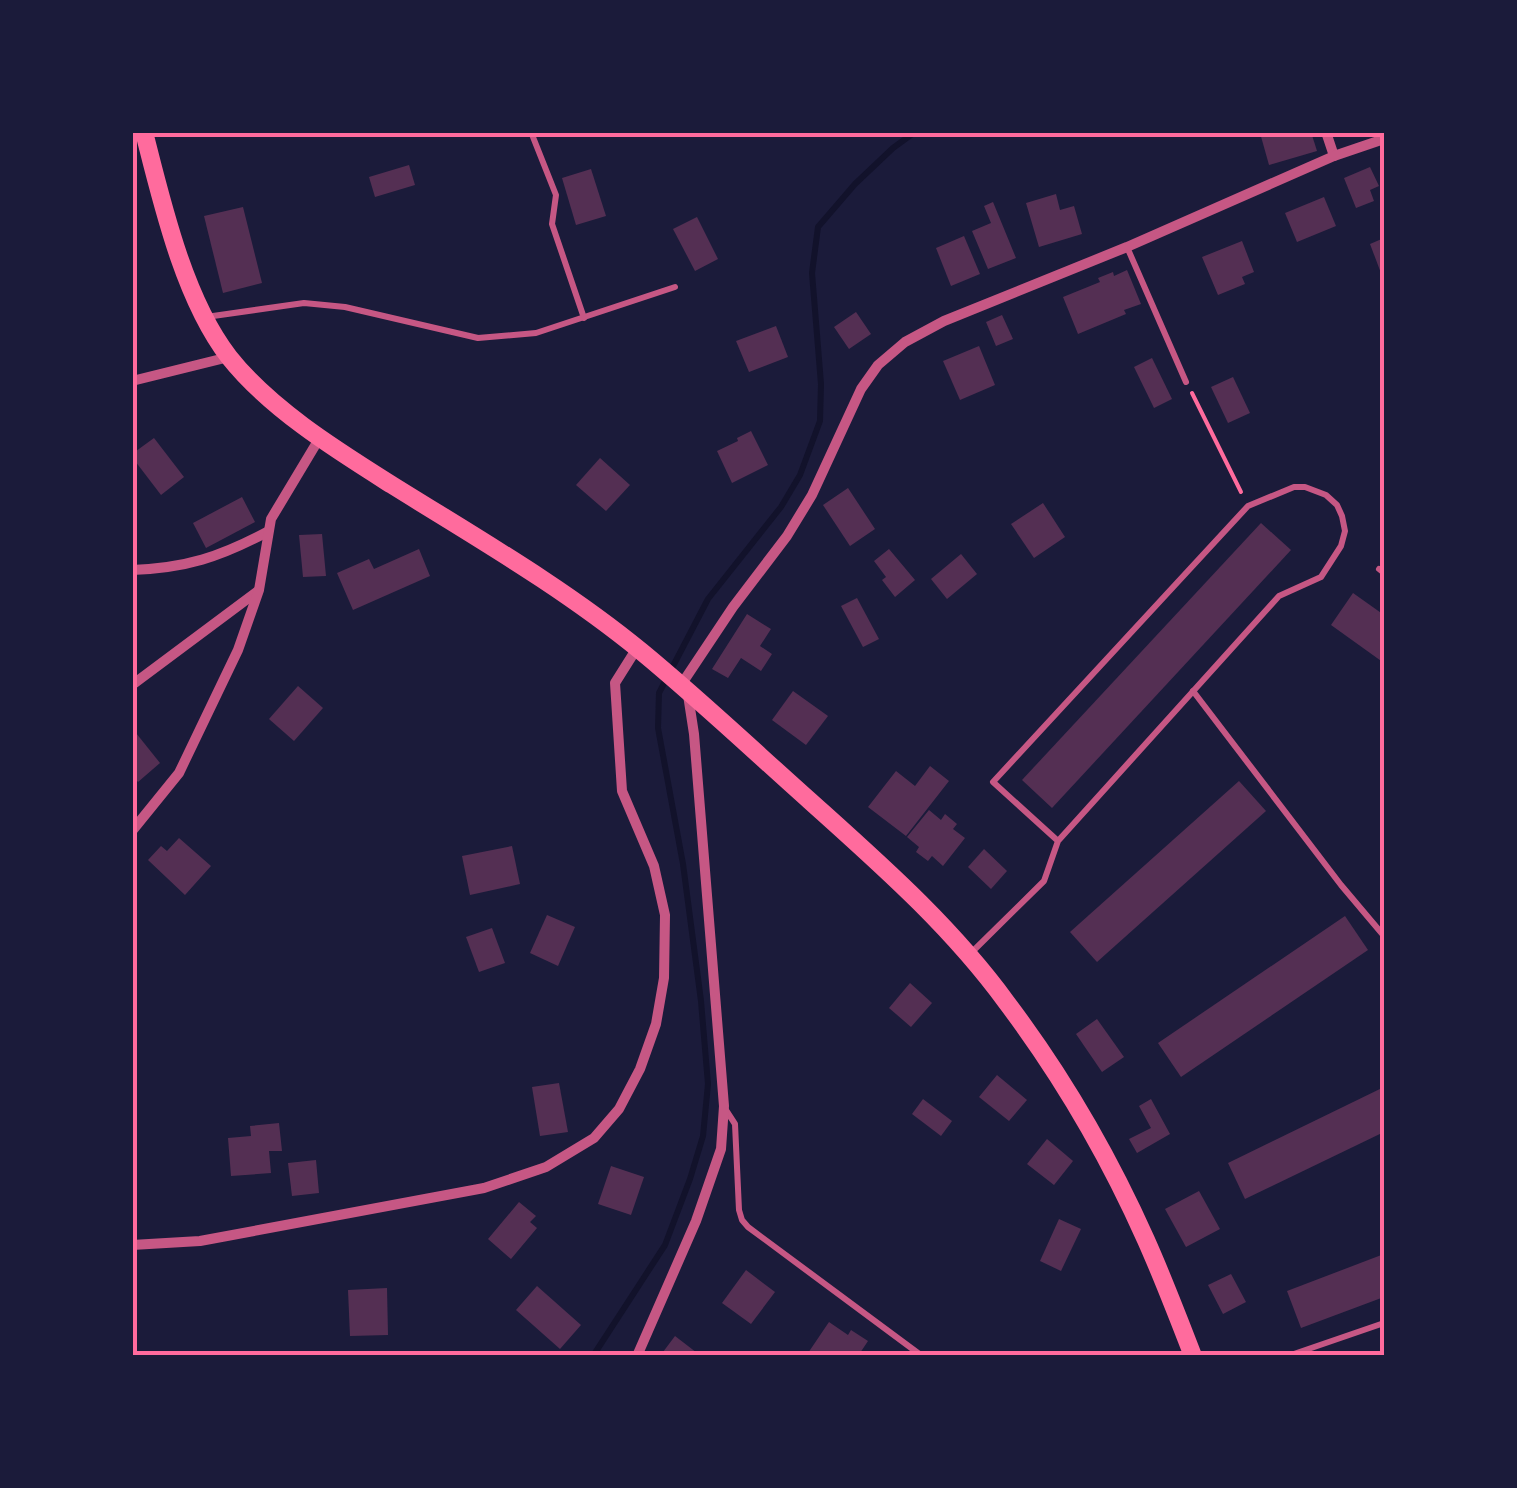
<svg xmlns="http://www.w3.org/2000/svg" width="1517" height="1488" font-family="Overpass,sans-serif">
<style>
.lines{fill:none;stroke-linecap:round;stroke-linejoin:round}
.stream{stroke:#12122b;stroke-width:6}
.building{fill:#542f53}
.path{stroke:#ff6b9d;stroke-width:4}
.service{stroke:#c65784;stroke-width:6}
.minor{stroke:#c65784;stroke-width:10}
.secondary{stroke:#ff6b9d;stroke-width:18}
.neatline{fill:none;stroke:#ff6b9d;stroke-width:4}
</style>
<rect width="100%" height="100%" fill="#1b1b3a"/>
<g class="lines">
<polyline class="stream" points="593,1356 665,1245 690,1179 703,1136 708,1084 701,1001 683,864 658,728 659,693 708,599 781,507 800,475 820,421 821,384 812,273 818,227 855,184 893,148 915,132"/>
</g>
<g class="building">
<polygon points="1263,132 1311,132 1317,151 1269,165 1260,133"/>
<polygon points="409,165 415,185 375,197 369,177"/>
<polygon points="1370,167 1379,186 1370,190 1374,201 1356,208 1344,178"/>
<polygon points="591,169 606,216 576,225 562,178"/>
<polygon points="1056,194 1060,210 1074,206 1082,234 1039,247 1026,203"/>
<polygon points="1324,197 1336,226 1297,242 1285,213"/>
<polygon points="993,202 1016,258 988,269 972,231 991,223 984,206"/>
<polygon points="243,207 262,283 223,293 204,216"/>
<polygon points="697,217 718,259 695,271 673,229"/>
<polygon points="964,236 980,274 951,286 936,248"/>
<polygon points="1384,238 1384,281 1370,244"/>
<polygon points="1242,241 1254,272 1242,277 1245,284 1218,295 1202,257"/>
<polygon points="1127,270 1141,304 1124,310 1126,314 1078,334 1063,297 1100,282 1098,278 1113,272 1114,276"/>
<polygon points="856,312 871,334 849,349 834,327"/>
<polygon points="1002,315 1013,339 996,346 986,322"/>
<polygon points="776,326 788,357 749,372 736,341"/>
<polygon points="979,346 995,385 960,400 943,361"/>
<polygon points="1152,358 1172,399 1154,408 1134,367"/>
<polygon points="1233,377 1250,413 1228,423 1211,387"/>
<polygon points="751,431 768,465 732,483 717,451 738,441 737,438"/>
<polygon points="154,438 184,477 161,495 132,457 132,454"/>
<polygon points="600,458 630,485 606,511 576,485"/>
<polygon points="848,488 875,529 850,546 823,505"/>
<polygon points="242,497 255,522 206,548 193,523"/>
<polygon points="1043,503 1065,537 1034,558 1011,524"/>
<polygon points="1261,523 1291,550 1052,808 1022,780"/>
<polygon points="322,534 326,576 303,577 299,535"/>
<polygon points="419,549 430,576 353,610 337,573 369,559 374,569"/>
<polygon points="889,549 915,580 895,597 882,580 886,577 874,561"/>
<polygon points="961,554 977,574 947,599 931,579"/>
<polygon points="1353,593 1384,615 1384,663 1331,625"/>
<polygon points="857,598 879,639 863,647 841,606"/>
<polygon points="747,614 771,629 760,646 772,654 761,671 741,658 728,678 712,669"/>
<polygon points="298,686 323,708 294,741 269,719"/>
<polygon points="793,691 828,716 806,745 772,720"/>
<polygon points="136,733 160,763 138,782 132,775 132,736"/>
<polygon points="930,766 949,781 906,836 868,807 896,771 915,786"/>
<polygon points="1239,781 1266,811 1097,962 1070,932"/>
<polygon points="929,810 941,820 945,814 957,824 953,829 965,838 943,866 932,856 928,861 916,852 919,847 907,837"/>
<polygon points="179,838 211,866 185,895 148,860 161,846 167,851"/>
<polygon points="512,846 520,884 470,895 462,856"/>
<polygon points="984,849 1007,871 991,889 968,867"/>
<polygon points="547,915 575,927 558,966 530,953"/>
<polygon points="1345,916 1368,950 1181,1077 1158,1043"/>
<polygon points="492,928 505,963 479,972 466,937"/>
<polygon points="910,983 932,1003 911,1027 889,1008"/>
<polygon points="1097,1019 1124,1057 1102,1072 1076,1034"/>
<polygon points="997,1075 1027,1100 1009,1121 979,1097"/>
<polygon points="559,1083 568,1132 540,1136 532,1087"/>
<polygon points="1384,1087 1384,1132 1245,1199 1228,1163"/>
<polygon points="923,1099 952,1121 941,1136 912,1114"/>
<polygon points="1151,1099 1170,1134 1137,1153 1129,1139 1151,1128 1139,1106"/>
<polygon points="279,1123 282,1151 269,1151 271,1173 231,1176 228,1138 251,1136 250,1126"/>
<polygon points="1047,1139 1073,1161 1054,1185 1027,1164"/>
<polygon points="316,1160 319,1193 292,1196 288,1163"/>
<polygon points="611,1166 644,1177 631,1215 598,1204"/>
<polygon points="1199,1191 1220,1229 1186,1247 1165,1209"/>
<polygon points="519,1202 536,1216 530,1222 537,1228 511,1259 488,1239"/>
<polygon points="1059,1219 1081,1229 1061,1271 1040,1261"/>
<polygon points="1384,1254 1384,1297 1301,1328 1287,1291"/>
<polygon points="746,1270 775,1292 751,1324 722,1303"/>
<polygon points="1231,1274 1246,1302 1223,1314 1208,1285"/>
<polygon points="537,1286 581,1325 560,1349 516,1310"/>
<polygon points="387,1288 388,1335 350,1336 348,1290"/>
<polygon points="829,1322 848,1335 851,1330 868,1341 858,1356 806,1356"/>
<polygon points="675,1336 701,1356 660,1356"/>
</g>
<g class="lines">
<polyline class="path" points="1192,393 1241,492"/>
<g class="service">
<polyline points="531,132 556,195 552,224 584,318"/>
<polyline points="1127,247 1186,382"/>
<polyline points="206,317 304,303 345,307 478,338 536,333 675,287"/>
<polyline points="1379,569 1384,573"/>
<polyline points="1193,691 1341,885 1384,936"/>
<polyline points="970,954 1044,881 1058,841 1279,596 1321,577 1341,546 1345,531 1342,516 1337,505 1326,495 1305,487 1294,487 1248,506 993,782 1058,841"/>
<polyline points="724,1107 735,1124 739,1210 742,1220 748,1227 922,1356"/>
<polyline points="1288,1356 1384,1323"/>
</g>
<g class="minor">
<polyline points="1326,132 1334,156"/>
<polyline points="132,381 229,357"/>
<path d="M132,570c54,-2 88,-13 135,-38"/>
<polyline points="132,685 258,591"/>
<polyline points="681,685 733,607 787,536 812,495 861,389 878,365 905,342 944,321 1127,247 1334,156 1384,139"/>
<polyline points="132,831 179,773 238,650 259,590 271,519 319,439"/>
<polyline points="132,1245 200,1241 484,1188 546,1167 594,1138 619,1109 640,1069 656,1024 664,978 665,915 654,866 622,791 615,683 637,648"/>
<polyline points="637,1356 696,1221 721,1149 724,1106 694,734 688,695"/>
</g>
<path class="secondary" d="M144,132c18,71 40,167 85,225 41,52 109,94 163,128 85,53 172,103 250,167 57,47 112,99 168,149 70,63 141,125 197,202 55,73 102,154 139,237 17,38 32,77 47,116"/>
</g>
<rect width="1517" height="1488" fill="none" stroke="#1b1b3a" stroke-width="270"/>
<rect x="135" y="135" width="1247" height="1218" class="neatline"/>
</svg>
